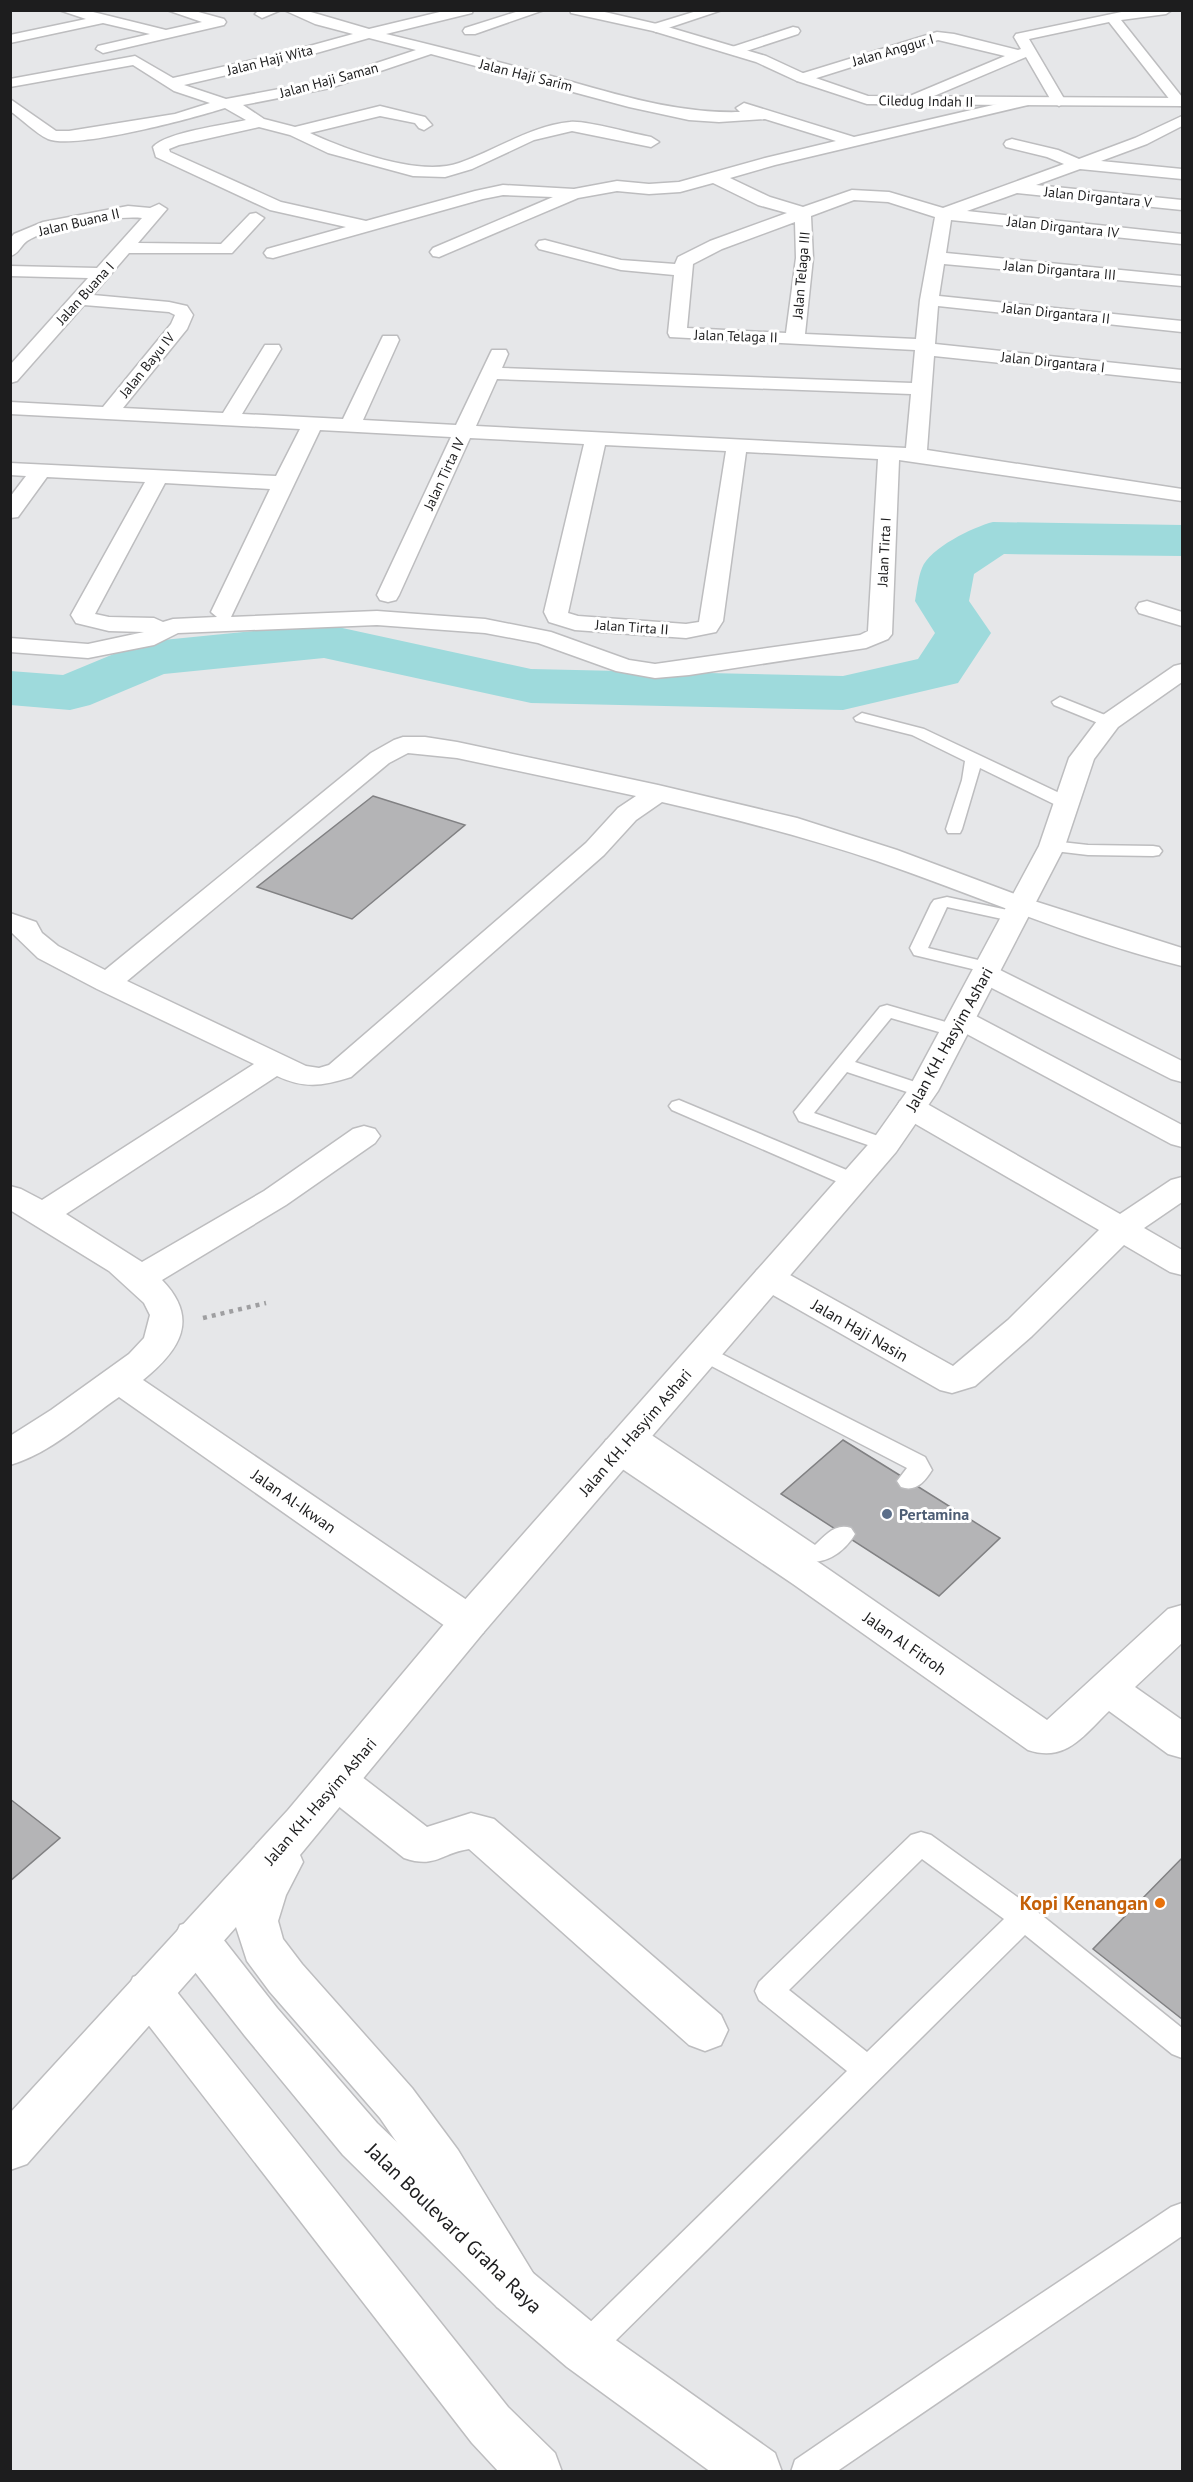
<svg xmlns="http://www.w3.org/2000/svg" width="1193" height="2482" font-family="'PT Sans',sans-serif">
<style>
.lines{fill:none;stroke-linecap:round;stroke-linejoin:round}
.river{fill:#9edadc;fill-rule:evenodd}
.building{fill:#b4b4b6;stroke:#818183;stroke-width:1.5}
.lane-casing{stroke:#bdbdbf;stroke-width:3}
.street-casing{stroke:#bdbdbf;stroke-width:3}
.secondary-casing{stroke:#bdbdbf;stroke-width:3}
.primary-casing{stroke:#bdbdbf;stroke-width:3}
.path{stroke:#9f9fa1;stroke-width:4.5;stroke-dasharray:4 5;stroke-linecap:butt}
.lane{fill:#fff;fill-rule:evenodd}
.street{fill:#fff;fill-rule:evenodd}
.secondary{fill:#fff;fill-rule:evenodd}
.primary{fill:#fff;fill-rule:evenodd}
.service-dot{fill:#5c6f8a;stroke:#fff;stroke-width:2}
.food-dot{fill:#e8710a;stroke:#fff;stroke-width:2}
.labels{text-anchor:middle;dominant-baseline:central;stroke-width:6;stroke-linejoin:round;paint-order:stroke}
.far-street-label{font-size:14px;fill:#1d1d1e;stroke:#fff}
.street-label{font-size:16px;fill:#1d1d1e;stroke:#fff}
.service-label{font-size:16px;font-weight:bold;fill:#4e5e75;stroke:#fff;text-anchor:start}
.near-food-label{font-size:20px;font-weight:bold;fill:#c56008;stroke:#fff;text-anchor:end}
.near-street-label{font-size:20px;fill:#1d1d1e;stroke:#fff}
</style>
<rect width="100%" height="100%" fill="#e6e7e9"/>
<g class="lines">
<path class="river" d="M993,522l189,3v31l-178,-2 -30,20 -5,27 22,32 -33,50 -115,27 -312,-7 -207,-45 -160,16 -74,31 -20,5 -60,-5v-34l53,4 70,-29 20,-5 171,-17 207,45 312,7 75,-17 17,-26 -20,-32c2,-11 3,-23 7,-33 8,-20 51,-41 71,-46z"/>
</g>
<g class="building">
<polygon points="373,796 465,825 352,919 257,887"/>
<polygon points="843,1440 909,1481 1000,1538 939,1596 781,1494"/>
<polygon points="10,1799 60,1838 10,1881"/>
<polygon points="1182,1858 1182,2019 1093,1949"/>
</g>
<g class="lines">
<g class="lane-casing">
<g id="lane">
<polygon points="1060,697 1115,719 1117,722 1109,727 1103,725 1054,705 1052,702"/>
<polygon points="862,713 924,729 1072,799 1074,803 1066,808 1060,807 980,768 962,829 960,833 948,833 946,829 962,780 965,761 912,735 856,721 854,718"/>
<polygon points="1052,841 1088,845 1153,846 1159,847 1162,851 1159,855 1153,856 1088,855 1046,850 1043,846 1046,842"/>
<polygon points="947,897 1022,913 1025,917 1022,921 1016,922 947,907 928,948 995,964 998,968 995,972 989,973 914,955 910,948 931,904 934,900"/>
<polygon points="887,1005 963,1027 965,1031 963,1035 956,1037 891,1018 855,1062 930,1087 933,1091 930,1095 916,1095 847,1072 814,1113 892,1141 895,1145 892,1149 885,1151 799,1121 794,1112 880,1007"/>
<polygon points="679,1100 861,1176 864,1181 861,1186 854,1187 847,1186 672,1110 669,1106 672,1102"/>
<path d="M704,1345l221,112 7,13c-8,13 -17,22 -31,17l-4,-6 10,-13 -211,-110 -3,-5 3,-5z"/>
<path d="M633,1426l8,2 174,117c11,-10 20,-22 36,-17l4,6c-11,19 -32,33 -54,26l-176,-120 -3,-6 3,-6z"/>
<path d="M921,1832l10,3 103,74 148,119v30l-10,-4 -147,-119 -429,425 -11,5 -11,-5 -5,-11 5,-11 273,-267 -88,-71 -4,-9 4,-9 152,-147zM922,1859l82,60 -137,133 -78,-62z"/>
<polygon points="1182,2203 1182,2236 836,2472 791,2472 795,2460 943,2359 1171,2207"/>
</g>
</g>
<g class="street-casing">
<g id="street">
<polygon points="59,10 85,10 166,30 202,22 167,10 191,10 224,19 226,22 224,25 103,53 96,49 98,46 150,34 103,23 10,43 10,35 86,19"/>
<polygon points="259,10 281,10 262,18 255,14"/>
<path d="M284,10h20l65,19 79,-19h25l-1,3 -86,21c54,13 107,26 161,41 63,17 126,39 193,37l-4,-4 8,-5 110,34 169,-39 7,4 -2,3 -253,60 -45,13 40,19 33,10 49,-17 37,2 54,16 121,-44 -17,-7 -41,-10 -2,-3 2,-3 6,-2 46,11 21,9 56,-21 47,-22v10l-35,18 -46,17 81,8v10l-102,-10 -44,16 146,15v10l-165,-17 -50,18 215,23v10l-231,-24 -5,33 236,23v10l-238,-22 -5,32 243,25v11l-244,-26 -3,38 247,26v12l-248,-26 -7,94 255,39v12l-283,-41 -7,174 -4,5 -22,9 -177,27 -34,3 -39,-7 -78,-28 -53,-10 -108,-8 -199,8 -24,12 -66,13 -78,-6v-14l78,6 56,-12 -35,-1 -33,-8 -5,-8 74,-133 -98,-5 -29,40 -8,1v-21l16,-21 -16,-1v-12l266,13 24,-47 -290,-15v-12l93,5 68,-83 4,-9 -6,-3 -85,-7 -67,76 -7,2v-18l78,-87 -78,-2v-10l87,2 45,-50c-25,-3 -93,9 -115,23 -7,5 -8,13 -17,15v-17l4,-5 29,-12 85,-16 22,2 9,-4 8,5 -29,34 83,1 29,-30 6,-1 8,5 -32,35h-103l-36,42 76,7 18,4 6,9 -6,14 -64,79 100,5 42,-68h14l2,4 -39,65 101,5 38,-79 2,-4h14l2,4 -36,80 93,5 34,-71 2,-4h14l2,4 -6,14 410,15 3,-33 -245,-13 -2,-4 6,-58 -53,-5 -82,-21 -3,-4 3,-4 6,-1 76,20 54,4 3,-7 32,-16 77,-28 -29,-8 -45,-22 -33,9 -31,2 -32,-3 -39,7 -139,59 -6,-1 -3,-4 3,-4 120,-51 -50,-2 -20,4 -210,59 -6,-1 -3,-4 3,-4 79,-22 -76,-17 -114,-53 -3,-10c13,-15 72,-22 93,-27l-21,-12c-32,10 -149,42 -177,31 -13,-6 -26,-20 -38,-28v-12l46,32h13l106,-17 35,-11 -36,-12 -41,-26 -123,22v-8l125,-23 38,22 111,-25 69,-19 -38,-10zM369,38l47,12 -94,31 -96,18 -42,-14 108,-25zM431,54l198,53 60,13 30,2 46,-3 71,22 -71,17 -86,24 -30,2 -32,-3 -43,8 -71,-4 -28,6 -109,30 -85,-19 -111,-50 -1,-3 10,-4 80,-18 31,8 38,18 85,23 32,1 27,-8 62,-29 38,-9 79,16 8,-5 -8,-5c-18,-3 -66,-17 -81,-15 -40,4 -73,28 -111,41 -40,14 -112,-13 -149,-30l70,-17 35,7 4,5 5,2 8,-5 -7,-8 -45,-11 -85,21 -31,-8 -21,-14 87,-17zM854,200l34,2 47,15 -15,83 -4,39 -111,-5 8,-76 -2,-42zM795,222l1,36 -10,75 -99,-5 6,-64 29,-15zM497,379l414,15 -5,54 -430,-22zM320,430l131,7 -74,158 3,5 8,2 8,-2 3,-5 71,-157 114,6 -40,168 5,10 26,8 111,8 30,-6 7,-11 23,-169 132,7 -10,172 -8,4 -205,29 -26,-4 -78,-28 -66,-13 -108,-8 -146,6zM605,445l121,6 -27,171 -13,2 -108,-8 -10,-3zM165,483l105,6 -59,123 6,5 -44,2 -10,3 -9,-4 -45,-1 -14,-3z"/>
<polygon points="522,10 544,10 475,34 465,34 463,31 465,28"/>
<polygon points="700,10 722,10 656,32 649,28 651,25"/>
<polygon points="1131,10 1172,10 1166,14 1121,20 1182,97 1182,106 1174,105 1109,22 1029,39 1066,102 1059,106 1052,102 1026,57 915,104 905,104 903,101 905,98 1005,56 938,40 807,81 797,81 795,78 797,75 937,32 954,34 1018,50 1021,49 1014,37 1016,34"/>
<polygon points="793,27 798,28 800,31 798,34 734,55 727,51 729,48"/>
<polygon points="1147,601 1182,612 1182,626 1139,613 1136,608 1139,603"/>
<path d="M403,737h22l32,5 201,43 139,33 100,32 134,50 151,48v18c-104,-26 -204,-70 -305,-105 -71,-24 -142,-42 -215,-59l-26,18 -32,35 -253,222c-29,9 -46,12 -74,-1l-211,138 76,48 122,-71 89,-62 11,-3 11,3 5,7 -5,7 -89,62 -124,75c38,39 18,70 -19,100l340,231 6,11 -6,11 -14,4 -14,-4 -336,-236c-35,24 -68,56 -109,68v-29l41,-26 78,-56 15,-16 6,-23 -6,-12 -35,-32 -99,-61v-24l11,3 21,11 212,-136 -157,-75 -59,-31 -28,-27v-18l26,9 6,11 16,13 47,24 266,-217 23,-13zM408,753l49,5 179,38 -18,12 -32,35 -257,222 -10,3 -13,-2 -179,-85 262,-218z"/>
<polygon points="986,965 996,968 1182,1061 1182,1082 1171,1079 976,980 972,974 976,968"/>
<polygon points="962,1011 972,1014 1182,1125 1182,1147 1171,1144 952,1026 947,1020 952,1014"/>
<polygon points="911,1099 922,1101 1120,1214 1171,1180 1182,1177 1182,1202 1144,1228 1182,1250 1182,1275 1170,1272 1124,1245 1032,1336 975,1386 952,1393 940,1390 757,1286 752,1278 757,1270 769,1267 781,1270 953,1366 1008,1320 1099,1230 900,1115 896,1108 900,1101"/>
<path d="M619,1436l13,4 189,124 226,156 121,-111 14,-4v38l-47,44 47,33v38l-14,-4 -59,-43c-25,24 -43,52 -81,39l-235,-166 -187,-126 -5,-9 5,-9z"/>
<path d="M338,1765l15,5 74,57 44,-14 23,6 227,196 7,15 -7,15 -16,6 -16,-6 -220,-196c-28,4 -33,20 -65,9l-81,-64 -6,-12 6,-12z"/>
</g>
</g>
<g class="secondary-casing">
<g id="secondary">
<polygon points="570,10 596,10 661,25 766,56 807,75 868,96 1182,98 1182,106 867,104 797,81 756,62 653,31 571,13"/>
<polygon points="196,1920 212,1925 277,2008 377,2123 533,2273 603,2331 775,2453 782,2472 711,2472 567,2367 497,2307 343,2155 245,2036 180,1953 174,1939 180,1925"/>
<polygon points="149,1971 165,1977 508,2407 555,2453 562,2472 499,2472 472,2443 133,2005 127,1991 133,1977"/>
</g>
</g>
<g class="primary-casing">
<polygon id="primary" points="1182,664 1182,682 1118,727 1094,759 1065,846 938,1091 896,1152 483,1633 300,1855 303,1862 286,1895 278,1921 283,1939 302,1964 412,2088 458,2150 533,2273 540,2290 533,2307 515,2314 497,2307 424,2182 380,2118 270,1992 247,1961 236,1927 27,2164 10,2170 10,2113 288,1810 455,1611 874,1138 908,1090 1039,846 1069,758 1100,717 1174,666"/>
</g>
<polyline class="path" points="203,1318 266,1303"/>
<use href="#lane" class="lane"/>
<use href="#street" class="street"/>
<use href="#secondary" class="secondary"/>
<use href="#primary" class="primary"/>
</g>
<circle class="service-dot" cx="887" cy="1514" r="6"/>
<circle class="food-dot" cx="1160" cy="1903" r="6"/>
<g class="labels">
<g class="far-street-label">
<text transform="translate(893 50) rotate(-16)">Jalan Anggur I</text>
<text transform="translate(270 60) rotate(-14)">Jalan Haji Wita</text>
<text transform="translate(526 75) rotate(14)">Jalan Haji Sarim</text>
<text transform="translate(329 80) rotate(-15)">Jalan Haji Saman</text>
<text transform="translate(926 101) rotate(1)">Ciledug Indah II</text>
<text transform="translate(1098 197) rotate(6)">Jalan Dirgantara V</text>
<text transform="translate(79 222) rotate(-13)">Jalan Buana II</text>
<text transform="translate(1063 227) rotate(6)">Jalan Dirgantara IV</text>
<text transform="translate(1060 270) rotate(5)">Jalan Dirgantara III</text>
<text transform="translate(801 275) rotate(-85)">Jalan Telaga III</text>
<text transform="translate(85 293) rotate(-48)">Jalan Buana I</text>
<text transform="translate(1056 313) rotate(6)">Jalan Dirgantara II</text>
<text transform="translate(736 336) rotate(2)">Jalan Telaga II</text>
<text transform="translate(1053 362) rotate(6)">Jalan Dirgantara I</text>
<text transform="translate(147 365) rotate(-51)">Jalan Bayu IV</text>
<text transform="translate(444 474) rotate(-65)">Jalan Tirta IV</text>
<text transform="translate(884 552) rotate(-87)">Jalan Tirta I</text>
<text transform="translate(632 627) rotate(4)">Jalan Tirta II</text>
</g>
<g class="street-label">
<text transform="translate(949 1039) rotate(-61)">Jalan KH. Hasyim Ashari</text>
<text transform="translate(860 1330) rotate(30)">Jalan Haji Nasin</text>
<text transform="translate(635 1432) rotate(-49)">Jalan KH. Hasyim Ashari</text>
<text transform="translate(294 1501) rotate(35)">Jalan Al-Ikwan</text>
<text transform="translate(905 1643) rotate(35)">Jalan Al Fitroh</text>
<text transform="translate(320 1801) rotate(-49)">Jalan KH. Hasyim Ashari</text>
</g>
<g class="service-label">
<text x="899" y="1514">Pertamina</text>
</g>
<g class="near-food-label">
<text x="1148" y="1903">Kopi Kenangan</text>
</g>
<g class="near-street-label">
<text transform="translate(454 2228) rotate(44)">Jalan Boulevard Graha Raya</text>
</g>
</g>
<rect width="1193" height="2482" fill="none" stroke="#1d1d1e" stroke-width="24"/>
</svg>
